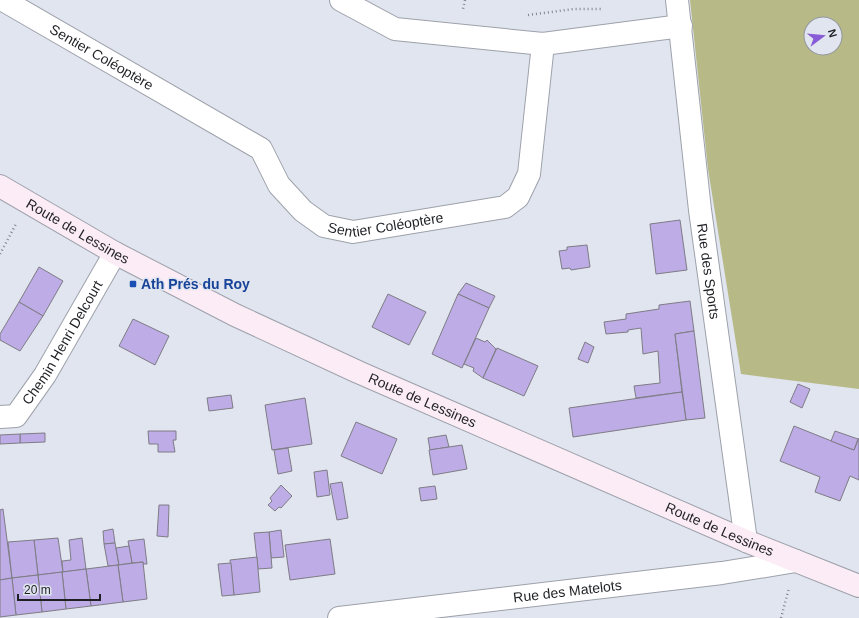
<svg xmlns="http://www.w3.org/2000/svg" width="859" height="618" font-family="Helvetica,sans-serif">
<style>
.green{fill:#b7ba87;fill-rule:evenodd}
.building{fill:#bdace5;stroke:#7e7c85}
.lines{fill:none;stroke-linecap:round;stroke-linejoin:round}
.minor-casing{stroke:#9da1aa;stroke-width:24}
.tertiary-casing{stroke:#9da1aa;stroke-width:24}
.secondary-casing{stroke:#9da1aa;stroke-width:24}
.path{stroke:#83858c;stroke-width:2.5;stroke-dasharray:1 3;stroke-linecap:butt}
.minor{stroke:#fff;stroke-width:22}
.tertiary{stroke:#fff;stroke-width:22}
.secondary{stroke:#fbecf6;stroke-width:22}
.transit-dot{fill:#1a4fb4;stroke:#e1e5ef;stroke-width:1.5}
.labels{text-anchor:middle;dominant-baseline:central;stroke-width:3;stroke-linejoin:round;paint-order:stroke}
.street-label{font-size:14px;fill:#1f2024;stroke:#e1e5ef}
.transit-label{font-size:14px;font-weight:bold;fill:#164399;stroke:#e1e5ef;text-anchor:start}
</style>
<rect width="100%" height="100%" fill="#e1e5ef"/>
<path class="green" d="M690,0h169v389l-118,-15 -33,-205zM811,24h24v24h-24z"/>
<g class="building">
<polygon points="680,220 687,270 656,274 650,224"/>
<polygon points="587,245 590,267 571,270 570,268 562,269 559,251 567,250 567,247"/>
<polygon points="39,267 63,281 43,316 19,302"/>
<polygon points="466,283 495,296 489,308 458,294"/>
<polygon points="388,294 426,312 409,345 372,327"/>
<polygon points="458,294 489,308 462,368 432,354"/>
<polygon points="690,301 694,331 675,334 682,392 636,398 634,386 660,383 658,351 643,354 641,328 628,330 628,332 606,334 604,322 626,319 626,314 659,309 659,305"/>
<polygon points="19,302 43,316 20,351 0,340 0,334"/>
<polygon points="133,319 169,336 155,365 119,346"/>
<polygon points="694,331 705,418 686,420 675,334"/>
<polygon points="476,338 485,342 487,340 496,349 483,378 473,371 474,368 464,364"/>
<polygon points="585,342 594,347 588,363 578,359"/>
<polygon points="497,348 538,366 524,396 483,378"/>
<polygon points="798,384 810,389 802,408 790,402"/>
<polygon points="682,392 686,420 573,437 569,408"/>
<polygon points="231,395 233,408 209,411 207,398"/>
<polygon points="305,398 312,444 272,450 265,405"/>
<polygon points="356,422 397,439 382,474 341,456"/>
<polygon points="794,426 854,450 859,438 859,480 850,476 840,501 815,492 820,477 780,461"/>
<polygon points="148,431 176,431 176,440 173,440 175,452 158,452 158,444 149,444"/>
<polygon points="835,431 858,439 854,450 831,441"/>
<polygon points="45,433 45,442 20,443 20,434"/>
<polygon points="20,434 20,443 0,444 0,435"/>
<polygon points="446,435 449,447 430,450 428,438"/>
<polygon points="462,445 467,469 433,475 429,450"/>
<polygon points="288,448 292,471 278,474 274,450"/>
<polygon points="327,470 330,495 317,497 314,472"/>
<polygon points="342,482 348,518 337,520 330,484"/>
<polygon points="281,485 292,496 281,508 279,507 275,511 268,505 272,501 270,498"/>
<polygon points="435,486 437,499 421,501 419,488"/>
<polygon points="159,505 169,505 168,537 157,536"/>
<polygon points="3,509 12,578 0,580 0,510"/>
<polygon points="113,529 115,543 104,544 103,531"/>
<polygon points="281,530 284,557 271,558 269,532"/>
<polygon points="269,532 272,568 258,569 254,533"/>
<polygon points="58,538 63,572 38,575 34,540"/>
<polygon points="82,538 86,569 63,572 62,561 71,560 69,540"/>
<polygon points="144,539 147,564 143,564 143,562 132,563 128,541"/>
<polygon points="330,539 335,574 290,580 285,545"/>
<polygon points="34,540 38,575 12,578 8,542"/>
<polygon points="115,543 119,565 108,566 104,544"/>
<polygon points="129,546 132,563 119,565 116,548"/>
<polygon points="257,557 260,592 234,595 230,560"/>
<polygon points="143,562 147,599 123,602 118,565"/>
<polygon points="231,563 234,595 222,596 218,564"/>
<polygon points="118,565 123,602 91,606 86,569"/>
<polygon points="86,569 91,606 66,609 62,572"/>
<polygon points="62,572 66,609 42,612 38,575"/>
<polygon points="38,575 42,612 16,615 12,578"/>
<polygon points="12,578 16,615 0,617 0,580"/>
</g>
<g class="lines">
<g class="minor-casing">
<g id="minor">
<path id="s1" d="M3,0l258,149 18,36 24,26 21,15 29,6 152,-25 13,-10 11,-23 14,-130"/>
<polyline points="341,0 395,29 543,44 681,26"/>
<path id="s2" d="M677,0l23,210 46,331"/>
<path id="s3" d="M0,417l16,-1 29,-41 70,-122"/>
</g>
</g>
<g class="tertiary-casing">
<g id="tertiary">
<path id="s4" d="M339,618l383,-45 74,-12"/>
</g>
</g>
<g class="secondary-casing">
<g id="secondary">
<path id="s5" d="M0,186l115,67 120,62 123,57 388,169 113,45"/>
</g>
</g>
<g class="path">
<polyline points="465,0 463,9 465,9"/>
<polyline points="528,15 574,9 602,9"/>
<polyline points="0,254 16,224"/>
<polyline points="781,618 789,588"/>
</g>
<use href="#minor" class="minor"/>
<use href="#tertiary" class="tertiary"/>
<use href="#secondary" class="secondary"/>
</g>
<rect class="transit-dot" x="129" y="280" width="8" height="8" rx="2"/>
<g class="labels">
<g class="street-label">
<text stroke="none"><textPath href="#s1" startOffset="114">Sentier Coléoptère</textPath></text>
<text stroke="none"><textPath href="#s1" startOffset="462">Sentier Coléoptère</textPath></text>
<text stroke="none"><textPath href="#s5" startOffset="90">Route de Lessines</textPath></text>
<text stroke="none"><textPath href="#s2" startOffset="273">Rue des Sports</textPath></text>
<text stroke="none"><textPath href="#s3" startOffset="103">Chemin Henri Delcourt</textPath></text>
<text stroke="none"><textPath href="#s5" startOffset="474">Route de Lessines</textPath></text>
<text stroke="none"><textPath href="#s5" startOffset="798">Route de Lessines</textPath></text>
<text stroke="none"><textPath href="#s4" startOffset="230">Rue des Matelots</textPath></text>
</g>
<g class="transit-label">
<text x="141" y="284">Ath Prés du Roy</text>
</g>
</g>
<g transform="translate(823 36) rotate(74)"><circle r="19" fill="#e1e5ef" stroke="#93969e"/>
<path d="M0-3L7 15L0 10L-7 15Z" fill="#885cd6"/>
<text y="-6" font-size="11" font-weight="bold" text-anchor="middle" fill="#1f2024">N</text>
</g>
<path d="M18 594v6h82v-6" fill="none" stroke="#1f2024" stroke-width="2"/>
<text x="24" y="594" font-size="12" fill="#1f2024" stroke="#e1e5ef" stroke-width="3" paint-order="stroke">20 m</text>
</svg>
